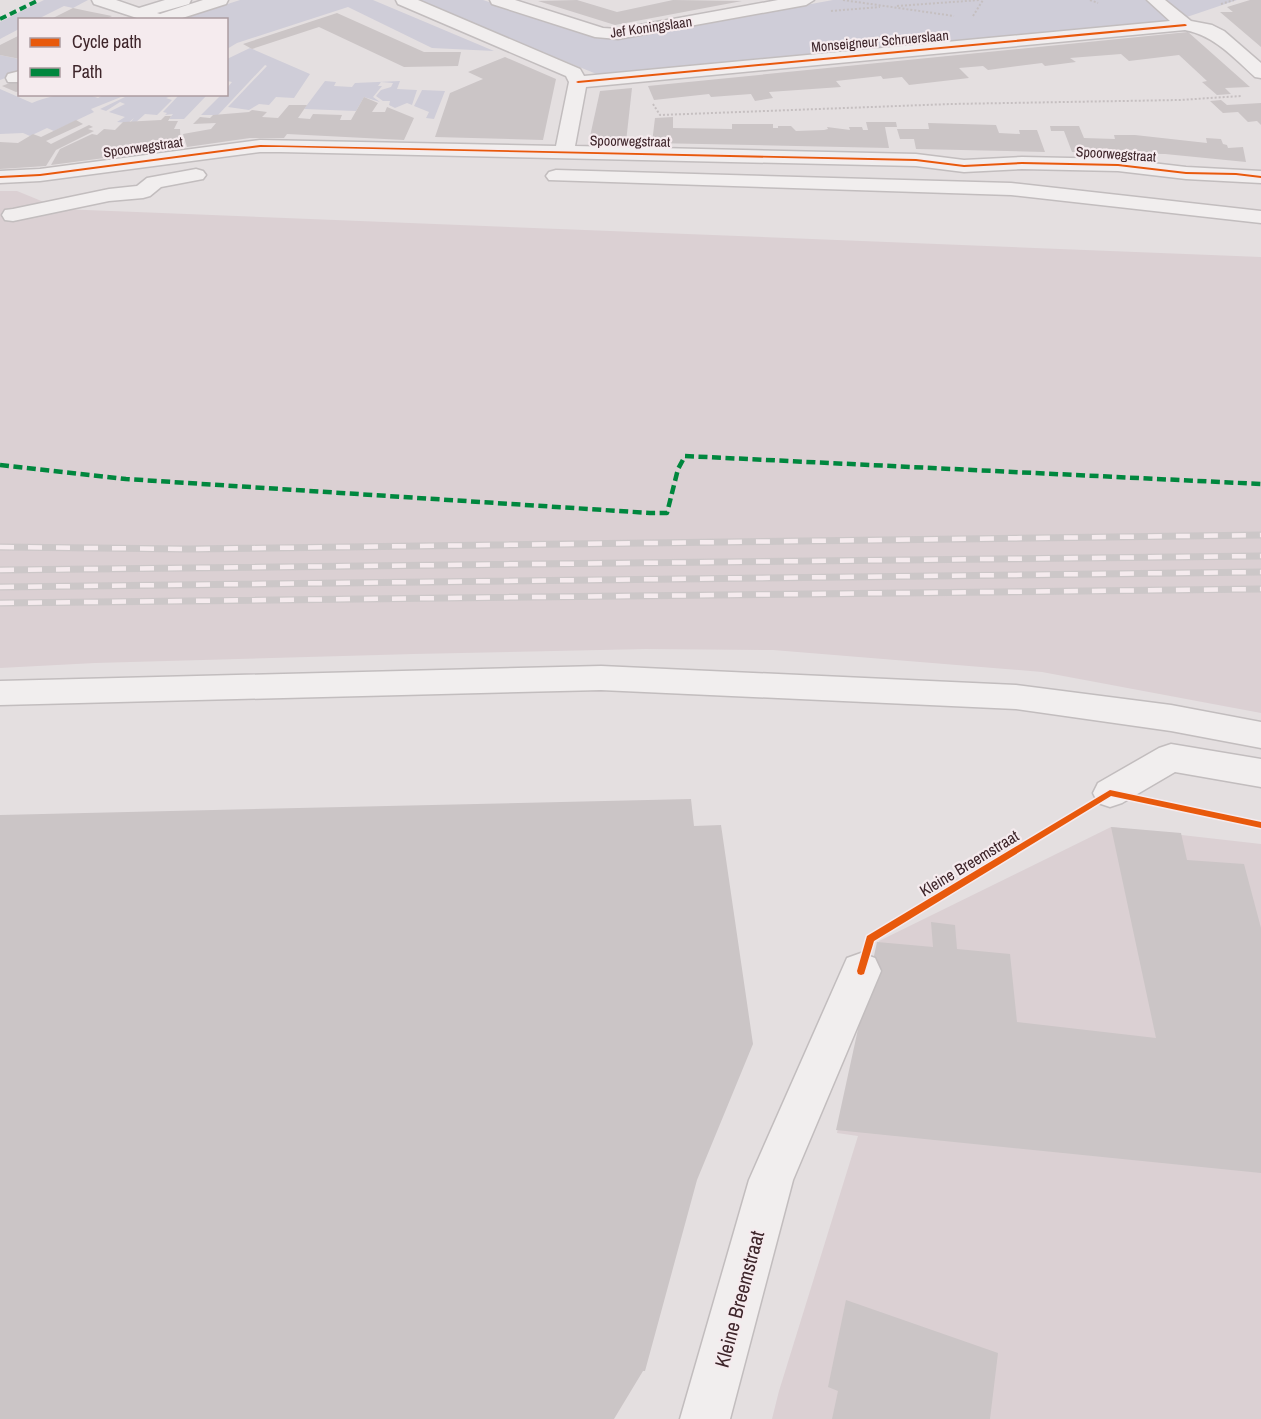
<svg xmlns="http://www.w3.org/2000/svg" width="1261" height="1419" font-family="'Archivo Narrow',sans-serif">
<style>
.built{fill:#dbd0d3}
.green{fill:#cfcdd8}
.building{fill:#cbc5c6}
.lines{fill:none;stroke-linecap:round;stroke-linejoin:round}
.minor-casing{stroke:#c2bdbe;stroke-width:3}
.path{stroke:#c5bfc0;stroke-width:2;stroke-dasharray:2 2;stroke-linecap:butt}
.minor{fill:#f1eeee;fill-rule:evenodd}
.rail-casing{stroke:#ccc7c8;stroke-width:7}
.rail{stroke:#f5ebee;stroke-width:4.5;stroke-dasharray:14;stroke-linecap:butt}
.quiet-far1{stroke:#00873e;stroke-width:4;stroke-dasharray:7 4;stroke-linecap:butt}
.quiet{stroke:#00873e;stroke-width:4.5;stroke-dasharray:9 4.5;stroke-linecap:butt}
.cycleway-casing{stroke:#f5ebee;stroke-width:3}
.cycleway{fill:#e8590c;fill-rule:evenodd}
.labels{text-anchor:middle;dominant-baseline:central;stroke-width:4.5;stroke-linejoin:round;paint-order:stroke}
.far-street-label{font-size:14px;fill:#3e252a;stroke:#f5ebee}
.street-label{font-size:16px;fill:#3e252a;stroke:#f5ebee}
.near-street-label{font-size:20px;fill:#3e252a;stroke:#f5ebee}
</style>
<rect width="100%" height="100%" fill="#e4dfe0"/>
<g class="built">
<polygon points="0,191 17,191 61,209 1261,257 1261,713 1042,672 773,650 646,649 414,654 95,663 0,668"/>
<polygon points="1111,827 1261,844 1261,1419 772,1419 779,1391 858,1136 837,1133 879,941"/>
</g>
<g class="green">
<polygon points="44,0 88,0 73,8 64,6 38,19 20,20 19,29 0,39 0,22"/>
<polygon points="240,0 373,0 494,51 432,48 348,7 237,43 227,49 226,20 181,19"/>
<polygon points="414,0 483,0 584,33 625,38 833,0 1237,0 1178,20 599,75"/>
<polygon points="250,48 310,74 294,98 276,97 269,105 259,104 249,110 228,107 267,66 265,65 218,115 201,115 221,95 226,94 227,88 232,82 227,81 227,59"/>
<polygon points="0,55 19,59 19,73 0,80"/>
<polygon points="325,81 336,82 334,86 352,87 355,83 400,81 397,89 417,90 412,105 407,103 395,108 389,105 390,101 383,101 376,96 381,90 391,87 393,83 381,82 378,86 382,86 373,97 380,102 364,97 356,111 304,109"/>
<path d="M0,89l32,14c20,-8 45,-14 66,-5l7,-4 69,1 -8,3 6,2 -15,15 -12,-1 -10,9h-5l4,-5 -6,5 -11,-1 8,-5 -16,-5 16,-8 -5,-2 -14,9 -6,-2 25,-12h-4l-30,12 3,3 -40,19 -7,-3 -17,8 -7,-3 -23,1z"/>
<polygon points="422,90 445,91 434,119 426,118 429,112 414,106"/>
<polygon points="179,95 206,96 184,119 169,119 173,114 165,115 167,113 163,112"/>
</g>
<g class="building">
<polygon points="577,0 617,12 673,0 742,1 615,25 538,1"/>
<polygon points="1250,0 1261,0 1261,47 1220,12 1233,12 1227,7"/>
<polygon points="73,8 87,11 112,16 104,20 49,20"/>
<polygon points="337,13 424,52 461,52 458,66 404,67 319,27 252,49 243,44"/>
<polygon points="1188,32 1250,87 1225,88 1231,94 1217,95 1202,82 1207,81 1179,55 1129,61 1121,54 1070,58 1076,62 1045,66 1042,63 988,70 983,66 959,68 969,78 909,85 902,77 883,79 881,76 836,81 841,87 769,92 773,98 755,101 751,94 711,97 709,94 654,100 648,86"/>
<polygon points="20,35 20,59 0,55 0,45"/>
<polygon points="505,57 556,79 543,140 435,137 450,93 483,79 468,72"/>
<polygon points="20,79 20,91 16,92 2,86"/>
<polygon points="632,88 626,142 589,141 600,91"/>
<polygon points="364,97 378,103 372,112 385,112 387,107 414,118 404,140 287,134 284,138 250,138 187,147 183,134 211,129 216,123 193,124 200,117 210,118 213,115 249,112 252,110 267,112 262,117 278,118 289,105 307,105 298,118 310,119 313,114 342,115 340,120 351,120"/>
<polygon points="1221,100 1227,105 1261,103 1261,125 1257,121 1248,122 1238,112 1223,113 1210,101"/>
<polygon points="165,116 171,116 168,121 178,121 174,129 180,129 181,148 51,165 60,149 92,134 97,135 104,129 115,130 123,122 161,120"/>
<polygon points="673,117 673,128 732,129 732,124 773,124 773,128 778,128 778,126 791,126 796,131 824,130 828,129 827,127 850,130 849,127 862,127 863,130 868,130 866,122 896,122 897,127 885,127 889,148 652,143 655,118"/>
<polygon points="76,120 83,124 46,141 51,144 89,125 93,127 88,129 94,131 56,150 46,166 0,169 0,142 18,143 33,134 41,137"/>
<polygon points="928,123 996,125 999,133 1020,134 1019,130 1037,130 1045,152 916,149 914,139 900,139 897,129 929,129"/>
<polygon points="1050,126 1079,126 1084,138 1115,139 1114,135 1135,135 1207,143 1206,138 1221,139 1223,144 1227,145 1228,148 1243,147 1246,162 1165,154 1072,152 1064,131 1051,131"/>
<polygon points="691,799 694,826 721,825 753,1044 697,1180 645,1371 643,1371 614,1419 0,1419 0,815"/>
<polygon points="1111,827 1181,833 1187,860 1244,864 1261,928 1261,1173 836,1130 877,942 933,947 931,922 955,925 957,949 1010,954 1017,1022 1156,1038"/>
<polygon points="846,1300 998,1353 990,1419 832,1419 838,1391 828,1387"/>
</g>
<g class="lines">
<g class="minor-casing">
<g id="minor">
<polygon points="92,0 116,0 139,8 165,0 191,0 189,4 157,13 160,14 203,0 228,0 226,4 176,20 143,20 94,4"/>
<path d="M396,0h22l162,69 4,7 586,-55 -23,-21h18l26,21 21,4 12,6 37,32v15l-6,-1c-22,-20 -40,-41 -70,-47l-599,57 -11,59 341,8 48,6 58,-3 96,2 68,8 75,4v12l-75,-4 -68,-8 -96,-2 -58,3 -48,-6 -635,-14h-21l-220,29 -40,2v-12l40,-2 220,-29 296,6 13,-64 -3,-6 -168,-72z"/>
<polygon points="490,0 515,0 603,28 618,29 778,0 814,0 806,5 618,39 595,37 492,4"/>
<polygon points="20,71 20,82 8,82 6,78 8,74"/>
<polygon points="196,169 203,171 206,175 203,179 161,187 150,196 143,198 109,201 13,221 5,220 2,215 5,210 13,209 109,189 137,186 147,178"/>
<polygon points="556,170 1011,183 1261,211 1261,223 1011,195 549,180 546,176 549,172"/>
<polygon points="601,666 1016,685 1171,705 1261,722 1261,748 1171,731 1016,709 601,690 0,705 0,681"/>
<polygon points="1171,744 1261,759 1261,787 1175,772 1122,803 1110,807 1098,803 1093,793 1098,783 1159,748"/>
<polygon points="861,953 875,958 881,971 793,1180 730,1419 680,1419 749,1180 847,958"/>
</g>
</g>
<g class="path">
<polyline points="843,0 954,16"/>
<polyline points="1090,0 1098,3"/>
<polyline points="1221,4 1234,0"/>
<polyline points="897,6 980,0"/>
<polyline points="831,11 880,7"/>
<polyline points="973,16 983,0"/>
<polyline points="653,104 660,115 951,104 1179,100 1242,96"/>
</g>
<use href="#minor" class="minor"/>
<g class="rail-casing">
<g id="rail">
<polyline points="0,547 189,549 1261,535"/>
<polyline points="0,570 1261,556"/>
<polyline points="0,587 1261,572"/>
<polyline points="0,603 1261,589"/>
</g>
</g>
<use href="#rail" class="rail"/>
<polyline class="quiet-far1" points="0,19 39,0"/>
<polyline class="quiet" points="0,465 126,479 650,513 667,513 678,469 685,456 1261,484"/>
<g class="cycleway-casing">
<g id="cycleway">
<polygon points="1185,24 1187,25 1186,26 578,83 576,82 578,81"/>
<polygon points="260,145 916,159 964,165 1022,162 1118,164 1186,172 1236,173 1261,176 1261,178 1236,175 1186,174 1118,166 1022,164 964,167 916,161 281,147 260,147 40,176 0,178 0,176 40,174"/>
<polygon points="1110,790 1261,822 1261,828 1111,796 874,941 864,974 861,975 858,974 857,971 867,936"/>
</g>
</g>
<use href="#cycleway" class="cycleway"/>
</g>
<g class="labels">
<g class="far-street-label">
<text transform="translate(651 27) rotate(-8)">Jef Koningslaan</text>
<text transform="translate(880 41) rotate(-5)">Monseigneur Schruerslaan</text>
<text transform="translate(630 141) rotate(1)">Spoorwegstraat</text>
<text transform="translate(143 147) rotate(-8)">Spoorwegstraat</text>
<text transform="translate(1116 154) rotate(4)">Spoorwegstraat</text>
</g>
<g class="street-label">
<text transform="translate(969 863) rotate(-31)">Kleine Breemstraat</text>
</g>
<g class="near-street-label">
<text transform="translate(739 1299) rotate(-75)">Kleine Breemstraat</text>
</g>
</g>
<rect x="18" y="18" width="210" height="78" fill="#f5ebee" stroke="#ac9ca0" stroke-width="1.5"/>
<rect x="30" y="38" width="30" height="9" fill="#e8590c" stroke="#ac9ca0" stroke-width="1.5"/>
<text x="72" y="48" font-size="18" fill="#3e252a">Cycle path</text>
<rect x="30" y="68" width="30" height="9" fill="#00873e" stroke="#ac9ca0" stroke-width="1.5"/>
<text x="72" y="78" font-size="18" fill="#3e252a">Path</text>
</svg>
